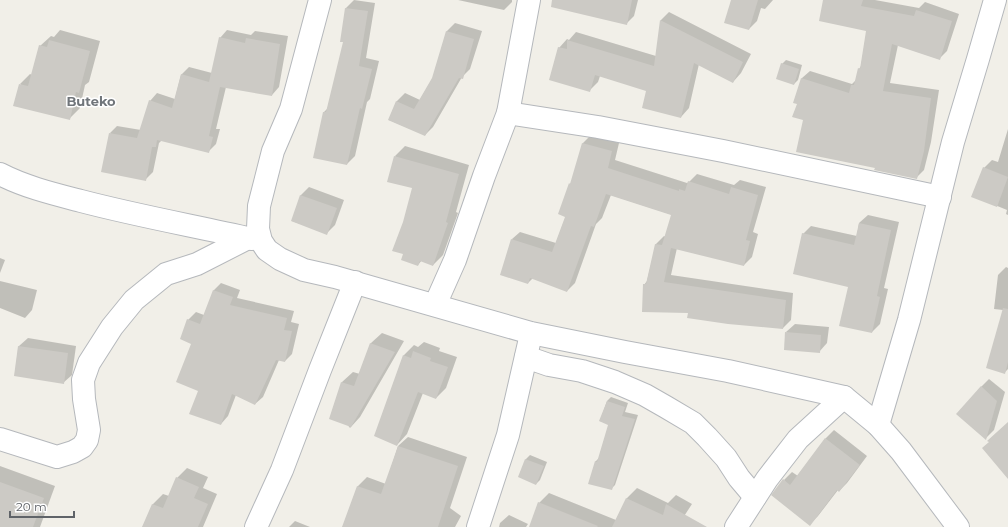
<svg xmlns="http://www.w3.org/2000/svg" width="1008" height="527" font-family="Montserrat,sans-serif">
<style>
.shadow{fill:#0003}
.building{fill:#cccac5}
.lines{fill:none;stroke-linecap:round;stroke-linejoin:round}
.minor-casing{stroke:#b5b8bc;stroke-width:24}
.minor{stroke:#fff;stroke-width:22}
.labels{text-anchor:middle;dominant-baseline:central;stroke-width:3;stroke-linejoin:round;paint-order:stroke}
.neighbourhood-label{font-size:13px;font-weight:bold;fill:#70757a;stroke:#fff}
</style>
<rect width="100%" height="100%" fill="#f1efe8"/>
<g class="shadow">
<polygon points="354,0 375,3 366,58 379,61 370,99 367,102 355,156 347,164 324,112 328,108 344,42 341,41 346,8"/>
<polygon points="458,0 512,0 512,2 504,10"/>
<polygon points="569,0 638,0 634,16 626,24"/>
<polygon points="732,0 773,0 765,9 761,8 757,21 749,29"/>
<polygon points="825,0 875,0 919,8 925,2 959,14 947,51 939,59 898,45 890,83 939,90 931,142 924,170 916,178 876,167 804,120 798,103 802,78 810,71 852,84 856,80 859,69 861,66 867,30"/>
<polygon points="669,12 751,54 741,73 733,82 699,64 689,108 681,117 647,90 600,76 598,82 590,90 559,48 567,39 569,40 576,32 656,56 661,20"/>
<polygon points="455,23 482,31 470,69 462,77 433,127 425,135 389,120 397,101 405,93 420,100 433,78 447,31"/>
<polygon points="60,30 100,41 89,82 85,85 80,108 69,119 20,84 30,74 32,75 40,46 51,36 54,37"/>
<polygon points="227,30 251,35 255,31 288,36 279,87 272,95 226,87 216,129 220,129 216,144 208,152 162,140 159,143 153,172 145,180 110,133 117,126 141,130 150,101 157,93 175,99 181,75 189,67 212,73 220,38"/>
<polygon points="786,60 802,65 798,80 794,84 782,64"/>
<polygon points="1008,129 1008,215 1006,214 1007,210 973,196 984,168 992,160 998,162"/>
<polygon points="591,135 619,143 615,160 687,183 689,182 697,174 734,185 740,180 766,187 753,232 758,234 752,257 744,265 677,248 671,275 793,293 791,320 783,328 689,312 644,285 647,281 656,244 664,236 666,237 673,215 611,195 602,218 596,224 575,283 567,291 533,278 528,283 512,239 520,232 556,243 566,216 570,184 571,183 583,143"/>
<polygon points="405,146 469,165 456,212 458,213 443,255 433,265 422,260 418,265 404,254 404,223 413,188 395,156"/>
<polygon points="309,187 344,200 335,225 327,233 292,221 301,195"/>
<polygon points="868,215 899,222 884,288 888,289 880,324 872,332 849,287 803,234 811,226 857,236 859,223"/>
<polygon points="0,258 5,260 0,273"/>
<polygon points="1006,267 1008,268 1008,369 1005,372 1003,310 994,309 998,275"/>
<polygon points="0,281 37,290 32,310 25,318 0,308"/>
<polygon points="221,283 240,290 237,298 294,311 291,322 299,324 292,354 285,361 279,360 263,397 255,404 236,395 228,416 221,424 199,390 188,320 196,312 204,315 214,290"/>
<polygon points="795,324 829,327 827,343 819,352 786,332"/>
<polygon points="382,333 404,341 360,417 350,428 347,424 342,382 353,372 360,374 371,343"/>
<polygon points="28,338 76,346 72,375 63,383 15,375 19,346"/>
<polygon points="424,342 440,348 439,351 457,357 446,388 436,398 423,393 407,434 397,445 404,355 414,345 418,347"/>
<polygon points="989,379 1005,392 994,430 986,438 981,387"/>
<polygon points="611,397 628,403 625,412 638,415 615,485 611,489 595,462 599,458 610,424 600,421 607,401"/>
<polygon points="834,430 867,456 847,483 839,491 838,490 818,516 810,524 784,480 792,472 798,476 826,438"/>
<polygon points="408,437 467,457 450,508 461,516 455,527 344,527 358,486 367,477 386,484 398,446"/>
<polygon points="530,455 547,462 540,480 536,484 519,476 526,459"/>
<polygon points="0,466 55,486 40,527 0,527"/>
<polygon points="187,468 208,477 203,488 217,494 203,527 143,527 153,504 163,494 169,496 177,478"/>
<polygon points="637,488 668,503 676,495 692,504 677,527 530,527 539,503 549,493 616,520 627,498"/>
<polygon points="509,515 528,524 526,527 499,527 500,523"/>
<polygon points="295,521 310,527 289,527"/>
</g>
<g class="building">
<polygon points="552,0 632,0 627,25 551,7"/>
<polygon points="731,0 758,0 749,30 724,23"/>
<polygon points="823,0 863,0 861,6 914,16 916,10 952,21 940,60 892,44 883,91 931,98 924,151 917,179 874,170 875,168 796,152 803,120 792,117 797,104 793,103 801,78 849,93 851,85 854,85 858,68 860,69 866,31 819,21"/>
<polygon points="345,8 368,11 359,66 372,69 362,109 360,108 347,165 313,158 323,112 326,112 343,42 340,42"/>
<polygon points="660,20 743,62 733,83 694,63 681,118 642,108 646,91 595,75 590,92 549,80 558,47 567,49 567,40 654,66"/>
<polygon points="446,31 474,39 463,79 459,78 425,136 388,120 396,101 414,109 432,78"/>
<polygon points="219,37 245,43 246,38 280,44 272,96 220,87 209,136 213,137 209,153 157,140 156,147 152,147 146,181 101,172 109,133 137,138 149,100 172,108 181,74 209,82"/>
<polygon points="49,40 90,51 79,93 76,92 70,120 13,106 19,84 28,86 39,45 47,47"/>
<polygon points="781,63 799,69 794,85 776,79"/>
<polygon points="582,143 612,151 608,168 679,191 679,189 685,191 688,181 729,194 731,187 758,195 746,240 750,241 744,266 671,248 664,282 786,300 783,329 728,324 687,318 688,313 642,312 643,284 646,284 655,244 662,245 671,215 606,194 594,227 591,226 567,292 530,278 528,284 500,275 511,239 552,252 565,217 558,214 569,183 570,184"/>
<polygon points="394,156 459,174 446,222 448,223 433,266 420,261 418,266 401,260 403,254 392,251 403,222 412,188 387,182"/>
<polygon points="983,167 1008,177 997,207 971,197"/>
<polygon points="300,195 337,208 327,235 291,221"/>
<polygon points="859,223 891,230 877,296 880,297 872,333 839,326 848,287 793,274 802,233 854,245"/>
<polygon points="213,290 233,297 230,305 287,318 284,330 292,331 285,362 276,360 255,405 232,394 221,425 189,414 198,391 176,382 191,344 180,339 187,319 200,324"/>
<polygon points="1003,308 1008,309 1008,362 1005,374 986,368"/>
<polygon points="785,332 821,335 820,353 784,350"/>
<polygon points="370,343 395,352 351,427 329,419 341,382 354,386"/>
<polygon points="18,346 68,353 64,384 14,376"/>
<polygon points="413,351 431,358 430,361 448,367 436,399 418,392 397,446 374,436 403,355 411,358"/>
<polygon points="981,386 997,401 986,440 956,414"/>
<polygon points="607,401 625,407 622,416 635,419 612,490 588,484 595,461 597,462 608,425 599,421"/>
<polygon points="1008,422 1008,479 982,448 989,442 987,441"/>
<polygon points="825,438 860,465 839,492 837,490 810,526 771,495 783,479 790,485"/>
<polygon points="398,446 458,466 438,527 342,527 357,486 381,494"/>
<polygon points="525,459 544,466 536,485 518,477"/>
<polygon points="176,477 199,487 194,498 208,504 198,527 142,527 152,504 163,508"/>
<polygon points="0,482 44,498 33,527 0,527"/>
<polygon points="626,498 663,515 666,504 707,527 612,527"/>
<polygon points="538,502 598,526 597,527 529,527"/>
</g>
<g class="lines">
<g class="minor-casing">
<g id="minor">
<polyline points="320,0 291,109 273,151 259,206 258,229 261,241 267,250 280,259 304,270 335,277 531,333 625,352 728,371 844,397 878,425 901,451 958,527"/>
<polyline points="508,113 598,127 723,151 940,197"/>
<path d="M0,174c25,13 54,20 81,27 57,15 114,25 171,38"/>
<polyline points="435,305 455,260 484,176 508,113 529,0"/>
<polyline points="526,357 549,365 582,371 615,382 645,395 666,407 693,423 707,437 726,458 739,478 755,497"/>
<polyline points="878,425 909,320 953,142 978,59 995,0"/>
<polyline points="0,439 57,457 73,452 82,447 87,440 89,430 84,399 83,380 89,363 112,327 134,300 166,274 197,264 248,238"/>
<polyline points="256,527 282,470 320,370 355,282"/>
<polyline points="478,527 508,435 529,343"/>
<polyline points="736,527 767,479 798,439 844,397"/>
</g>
</g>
<use href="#minor" class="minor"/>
</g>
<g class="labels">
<g class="neighbourhood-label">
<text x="91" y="101">Buteko</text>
</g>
</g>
<path d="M10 511v6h64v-6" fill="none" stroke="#5f6368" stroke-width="2"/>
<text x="16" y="511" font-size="12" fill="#5f6368" stroke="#ffffff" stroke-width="3" paint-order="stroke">20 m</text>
</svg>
